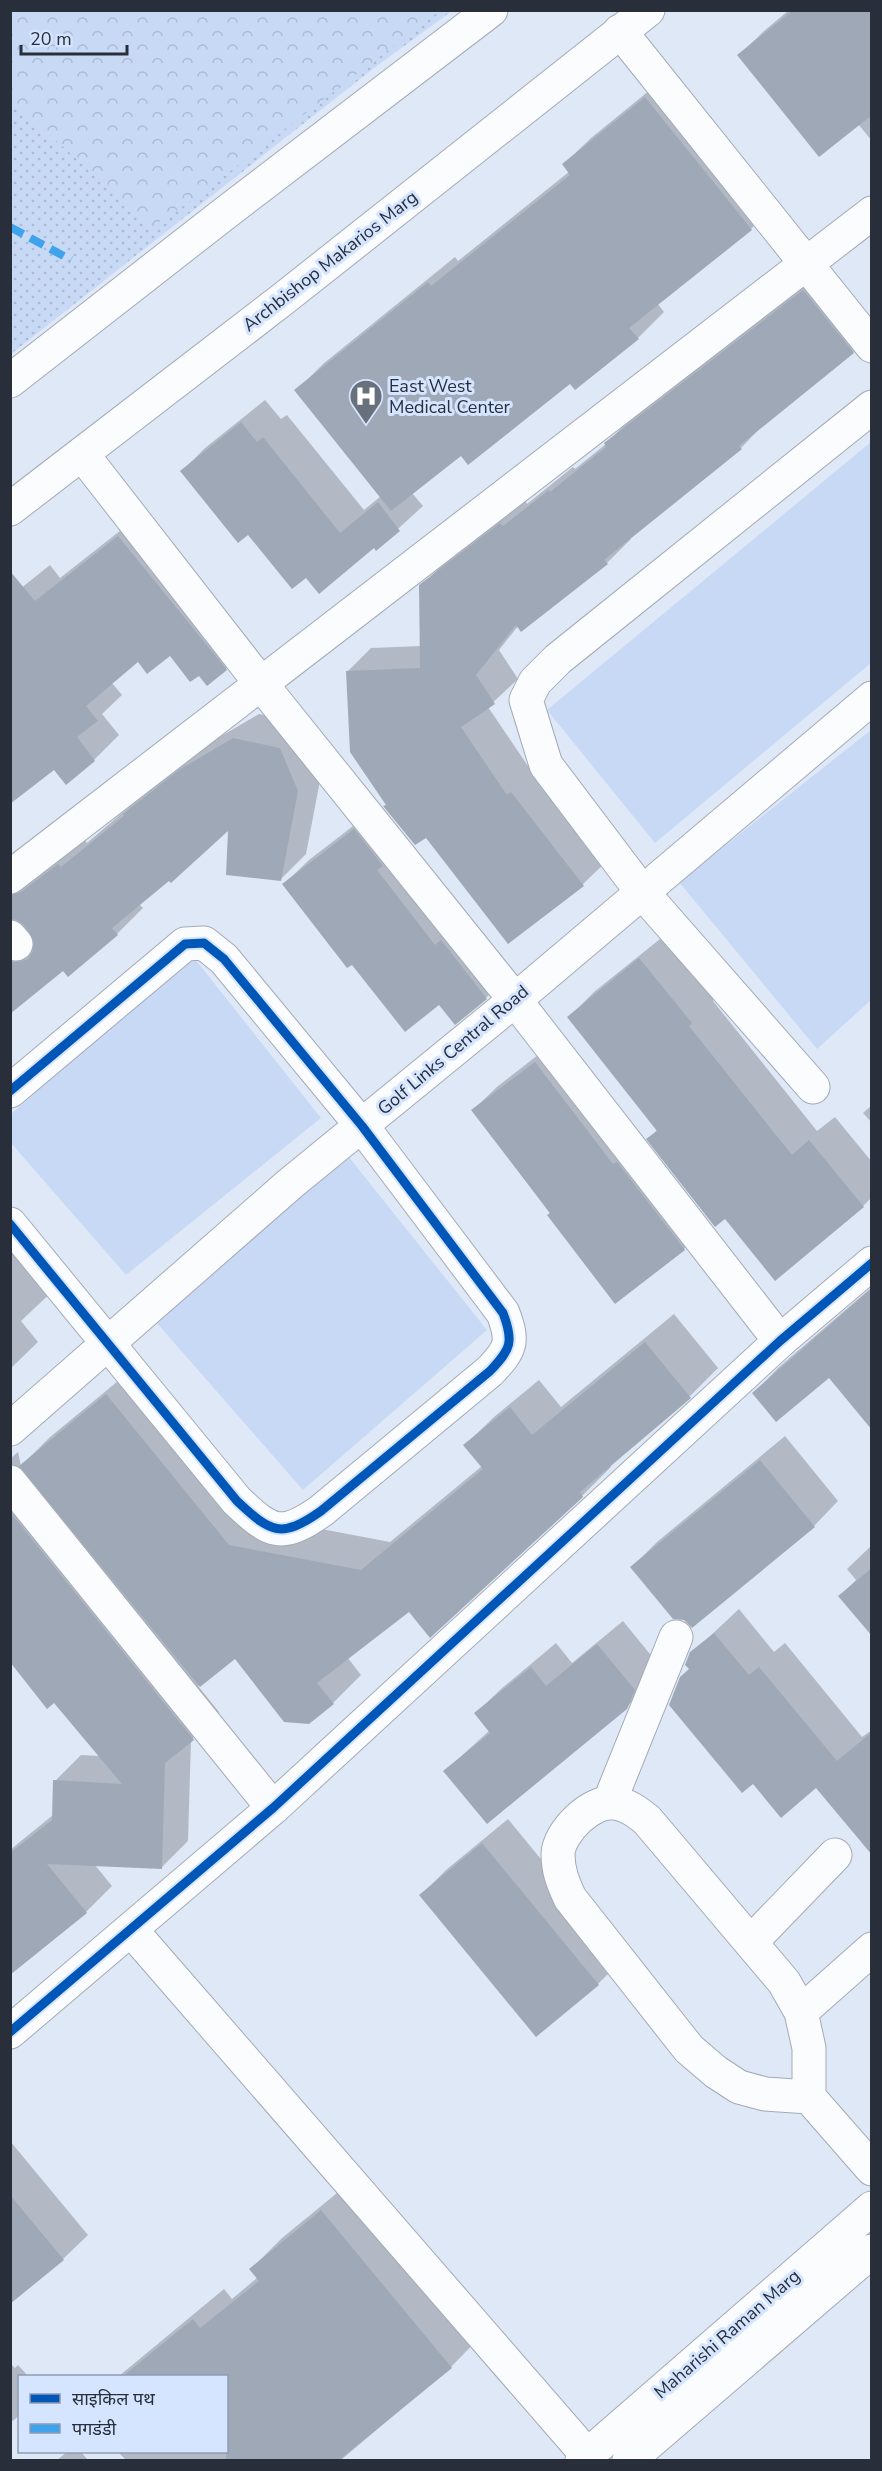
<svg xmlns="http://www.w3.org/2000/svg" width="882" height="2471" font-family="'Nunito Sans','Noto Sans Devanagari',sans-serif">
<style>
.grass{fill:url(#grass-dots)}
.forest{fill:url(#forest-crowns)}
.park{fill:#c8d9f6}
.shadow{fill:#0003}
.building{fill:#9fa8b7}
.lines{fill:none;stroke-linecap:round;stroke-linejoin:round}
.street-casing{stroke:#a4aab6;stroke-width:35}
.secondary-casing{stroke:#a4aab6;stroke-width:35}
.street{stroke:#fafcfe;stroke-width:33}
.secondary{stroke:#fafcfe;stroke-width:33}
.quiet{stroke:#3ea3ec;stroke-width:8;stroke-dasharray:15 8;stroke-linecap:butt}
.cycleway-casing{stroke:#d6e5ff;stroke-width:13}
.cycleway{stroke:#0057b8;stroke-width:9}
.labels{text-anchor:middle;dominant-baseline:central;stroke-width:6;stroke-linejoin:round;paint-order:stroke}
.street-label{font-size:18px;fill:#282f3b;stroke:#d6e5ff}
.poi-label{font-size:18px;fill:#282f3b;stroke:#d6e5ff;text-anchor:start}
</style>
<defs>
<pattern id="grass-dots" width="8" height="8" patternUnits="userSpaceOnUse" patternTransform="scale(1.5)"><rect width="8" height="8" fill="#c8d9f6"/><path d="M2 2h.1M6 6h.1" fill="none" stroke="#acbbd4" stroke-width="1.8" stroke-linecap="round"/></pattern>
<pattern id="forest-crowns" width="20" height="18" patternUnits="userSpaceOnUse" patternTransform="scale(1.5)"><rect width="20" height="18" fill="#c8d9f6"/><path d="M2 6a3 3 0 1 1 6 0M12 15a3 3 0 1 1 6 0" fill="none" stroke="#acbbd4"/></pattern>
</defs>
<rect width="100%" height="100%" fill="#dfe8f6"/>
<polygon class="grass" points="11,11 452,11 374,68 11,354"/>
<polygon class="forest" points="11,10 439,10 439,11 195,198 153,226 11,101"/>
<g class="park">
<polygon points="871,442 871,663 655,843 547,710"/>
<polygon points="871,730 871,1000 817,1049 679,882"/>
<polygon points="191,954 321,1118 126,1275 11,1143 10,1115"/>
<polygon points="348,1156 487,1330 303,1490 156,1322"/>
</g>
<g class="shadow">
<polygon points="789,10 872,10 872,141 858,124 739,55 764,31"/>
<polygon points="672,72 777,202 751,229 657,303 664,312 638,338 461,454 412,493 423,506 376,549 374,546 306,576 248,533 182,471 205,448 265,400 281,419 287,415 364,510 381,496 296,391 323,364 455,257 458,261 570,171 564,164 591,138"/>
<polygon points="828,267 872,333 853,352 764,424 741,448 629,537 631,539 607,563 518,626 499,650 518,679 488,707 532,772 607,861 583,884 508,941 426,836 387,805 347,672 371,648 422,646 421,586 445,562 525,500 527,504 573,467 575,469 606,444 629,420"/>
<polygon points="144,512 250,645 226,669 199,674 170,654 138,660 112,683 122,695 102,714 119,735 94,760 66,783 10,597 50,565 60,578"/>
<polygon points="259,714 305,723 323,765 306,854 280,880 229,828 139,904 143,908 117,934 69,975 63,969 10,1012 10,862 84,839 87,843 150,789 206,745"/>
<polygon points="379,806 510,973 486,998 439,1003 352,963 284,884 309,860"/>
<polygon points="665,935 716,997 713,1001 817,1131 835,1117 872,1162 872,1197 863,1206 725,1217 648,1139 658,1129 569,1017 594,992"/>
<polygon points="560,1038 709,1224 684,1249 616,1302 473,1110 498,1086"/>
<polygon points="872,1105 872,1123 863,1113"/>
<polygon points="10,1227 57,1287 21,1321 38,1342 10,1369"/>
<polygon points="872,1287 872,1428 829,1376 754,1393 778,1368"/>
<polygon points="674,1314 718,1368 690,1396 609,1465 611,1467 582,1496 409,1610 348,1658 361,1675 333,1703 235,1657 198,1686 219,1712 191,1740 188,1841 161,1868 95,1865 112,1886 86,1912 10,1974 10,1850 53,1815 55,1781 81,1755 100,1756 54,1701 10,1659 10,1459 18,1452 21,1466 49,1438 135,1367 258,1517 390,1542 482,1466 465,1445 494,1417 539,1380 561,1407"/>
<polygon points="785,1436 838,1501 814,1526 632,1567 657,1542"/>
<polygon points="872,1545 872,1634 840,1596 856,1580 847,1569"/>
<polygon points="739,1609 774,1652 785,1643 862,1737 872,1730 872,1829 816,1786 690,1669 692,1653"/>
<polygon points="623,1621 658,1664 651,1682 626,1708 445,1771 490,1730 476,1713 501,1689 556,1643 572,1663"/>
<polygon points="508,1819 623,1959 598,1984 536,2035 421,1895 446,1870"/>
<polygon points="10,2141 88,2235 63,2259 10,2302"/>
<polygon points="353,2180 481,2336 451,2367 341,2460 126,2460 118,2452 226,2452 226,2376 119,2376 224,2289 232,2299 258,2277 251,2269 282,2238"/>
<polygon points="10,2363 15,2368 18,2365 28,2376 20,2376 20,2415 10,2423"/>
<polygon points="67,2452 81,2452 88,2460 57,2460"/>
</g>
<g class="building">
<polygon points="793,10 872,10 872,115 819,157 737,55"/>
<polygon points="645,97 752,230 629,328 639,339 575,390 570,384 468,465 461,456 391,511 294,390 428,282 431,286 570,175 562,164"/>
<polygon points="803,290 854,353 739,446 742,449 604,560 608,564 521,632 516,625 476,675 495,704 461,727 507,795 511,792 584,886 508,944 426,838 415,845 383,806 386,805 350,752 346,671 420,668 419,585 500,523 503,526 549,490 550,492 606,447 604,443"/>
<polygon points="241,422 257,442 263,437 340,533 378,502 400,531 376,551 374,548 319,594 306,578 292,589 248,535 238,543 180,471"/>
<polygon points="118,536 227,670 207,686 199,676 190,682 170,656 147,674 138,662 86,706 98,721 77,737 95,761 66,785 54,770 10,804 10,571 35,601"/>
<polygon points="233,738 280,748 298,791 281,881 226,875 228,831 171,883 169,881 112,928 118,935 68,977 63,971 10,1014 10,962 20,962 28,959 33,951 34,941 24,925 17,920 10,919 10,895 21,892 58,864 61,867 124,816 123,814 179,770"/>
<polygon points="354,829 383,866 377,870 435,945 441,940 487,999 455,1025 439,1005 405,1032 352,965 347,968 282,884"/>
<polygon points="639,958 692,1023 689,1026 792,1155 809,1140 864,1207 775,1281 725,1219 715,1227 646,1139 657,1131 567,1017"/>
<polygon points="535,1062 613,1164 617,1162 685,1250 615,1304 547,1215 550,1213 471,1110"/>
<polygon points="872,1288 872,1430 829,1378 776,1422 752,1393"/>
<polygon points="645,1342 691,1398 580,1492 583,1497 430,1638 409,1612 317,1683 334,1704 309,1724 284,1722 235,1659 200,1687 19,1466 106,1394 229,1545 361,1570 483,1469 463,1445 510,1407 532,1435"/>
<polygon points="760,1460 815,1527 692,1628 684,1620 673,1619 630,1567"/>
<polygon points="10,1512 194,1740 165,1763 162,1869 47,1864 87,1913 10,1975 10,1853 52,1820 53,1780 122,1784 54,1703 47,1709 10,1662"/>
<polygon points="872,1568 872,1636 838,1596"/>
<polygon points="714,1633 749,1675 759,1667 837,1761 872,1732 872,1855 816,1788 781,1818 753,1784 742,1793 669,1705 680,1677 689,1669 685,1665 690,1652"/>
<polygon points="597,1644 635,1690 627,1709 487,1824 443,1771 490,1733 474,1713 531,1667 546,1686"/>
<polygon points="482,1843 599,1985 536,2037 419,1895"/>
<polygon points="10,2195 64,2260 10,2304"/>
<polygon points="321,2210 452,2368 339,2460 226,2460 226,2376 123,2376 193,2319 200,2328 259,2281 249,2269"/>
</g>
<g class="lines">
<g class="street-casing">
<g id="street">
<polyline points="620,31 872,346"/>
<polyline points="82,454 262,685 515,1000 780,1341"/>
<polyline points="10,877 872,213"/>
<polyline points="10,937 16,944"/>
<polyline points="813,1087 642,892 546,765 526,700 535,682 558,659 872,407"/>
<path d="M10,1091l175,-147 19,-1 20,16 138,167 141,187c11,29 8,36 -13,58l-169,140c-40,28 -50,22 -84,-10l-227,-277"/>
<polyline points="10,1429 291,1183 515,1000 872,698"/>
<polyline points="10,1482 273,1808"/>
<polyline points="609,1803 676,1637"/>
<polyline points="132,1931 588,2456"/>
<polyline points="751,1942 835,1855"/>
<polyline points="801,2012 872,1949"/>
<polyline points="10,2032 273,1808 780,1341 872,1263"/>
<path d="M809,2097l-44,-3 -26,-7 -23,-15 -27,-23 -119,-151c-7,-15 -12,-27 -12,-44 1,-22 34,-55 57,-51 13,2 22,9 32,17l137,162 17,30 8,36v49l63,72"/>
</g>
</g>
<g class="secondary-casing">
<g id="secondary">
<polyline points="10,381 224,214 491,10"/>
<polyline points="10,509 283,299 648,10"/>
<polyline points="582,2460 872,2208"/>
<polyline points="629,2460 872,2251"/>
</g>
</g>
<use href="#street" class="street"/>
<use href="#secondary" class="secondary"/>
<polyline class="quiet" points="10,227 71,260"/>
<g class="cycleway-casing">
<g id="cycleway">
<path d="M10,1091l175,-147 19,-1 20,16 138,167 141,187c11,29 8,36 -13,58l-169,140c-40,28 -50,22 -84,-10l-227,-277"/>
<polyline points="10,2032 273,1808 780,1341 872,1263"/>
</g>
</g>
<use href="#cycleway" class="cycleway"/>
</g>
<defs>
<g id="hospital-pin" transform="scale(1.725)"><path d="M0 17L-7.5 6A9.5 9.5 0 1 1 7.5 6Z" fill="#68707c" stroke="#d6e5ff"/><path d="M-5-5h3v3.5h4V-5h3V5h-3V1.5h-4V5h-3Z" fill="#fff"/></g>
</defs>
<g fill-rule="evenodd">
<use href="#hospital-pin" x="366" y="396"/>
</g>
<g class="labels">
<g class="street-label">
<text transform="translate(330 261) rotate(-38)">Archbishop Makarios Marg</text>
<text transform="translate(453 1050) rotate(-40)">Golf Links Central Road</text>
<text transform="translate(727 2334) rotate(-41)">Maharishi Raman Marg</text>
</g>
<g class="poi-label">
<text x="389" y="386">East West<tspan x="389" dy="21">Medical Center</tspan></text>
</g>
</g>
<rect width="882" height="2471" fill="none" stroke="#282f3b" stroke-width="24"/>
<rect x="18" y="2375" width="210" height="78" fill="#d6e5ff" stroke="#909cb1" stroke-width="1.5"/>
<rect x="30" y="2394" width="30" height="9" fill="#0057b8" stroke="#909cb1" stroke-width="1.5"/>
<text x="72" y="2405" font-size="18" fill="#282f3b">साइकिल पथ</text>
<rect x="30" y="2424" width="30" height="9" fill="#3ea3ec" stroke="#909cb1" stroke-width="1.5"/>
<text x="72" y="2435" font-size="18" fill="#282f3b">पगडंडी</text>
<path d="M21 45v9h106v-9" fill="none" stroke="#282f3b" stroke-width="3"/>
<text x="30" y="45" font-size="18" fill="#282f3b" stroke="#d6e5ff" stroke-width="4.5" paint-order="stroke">20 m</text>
</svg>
